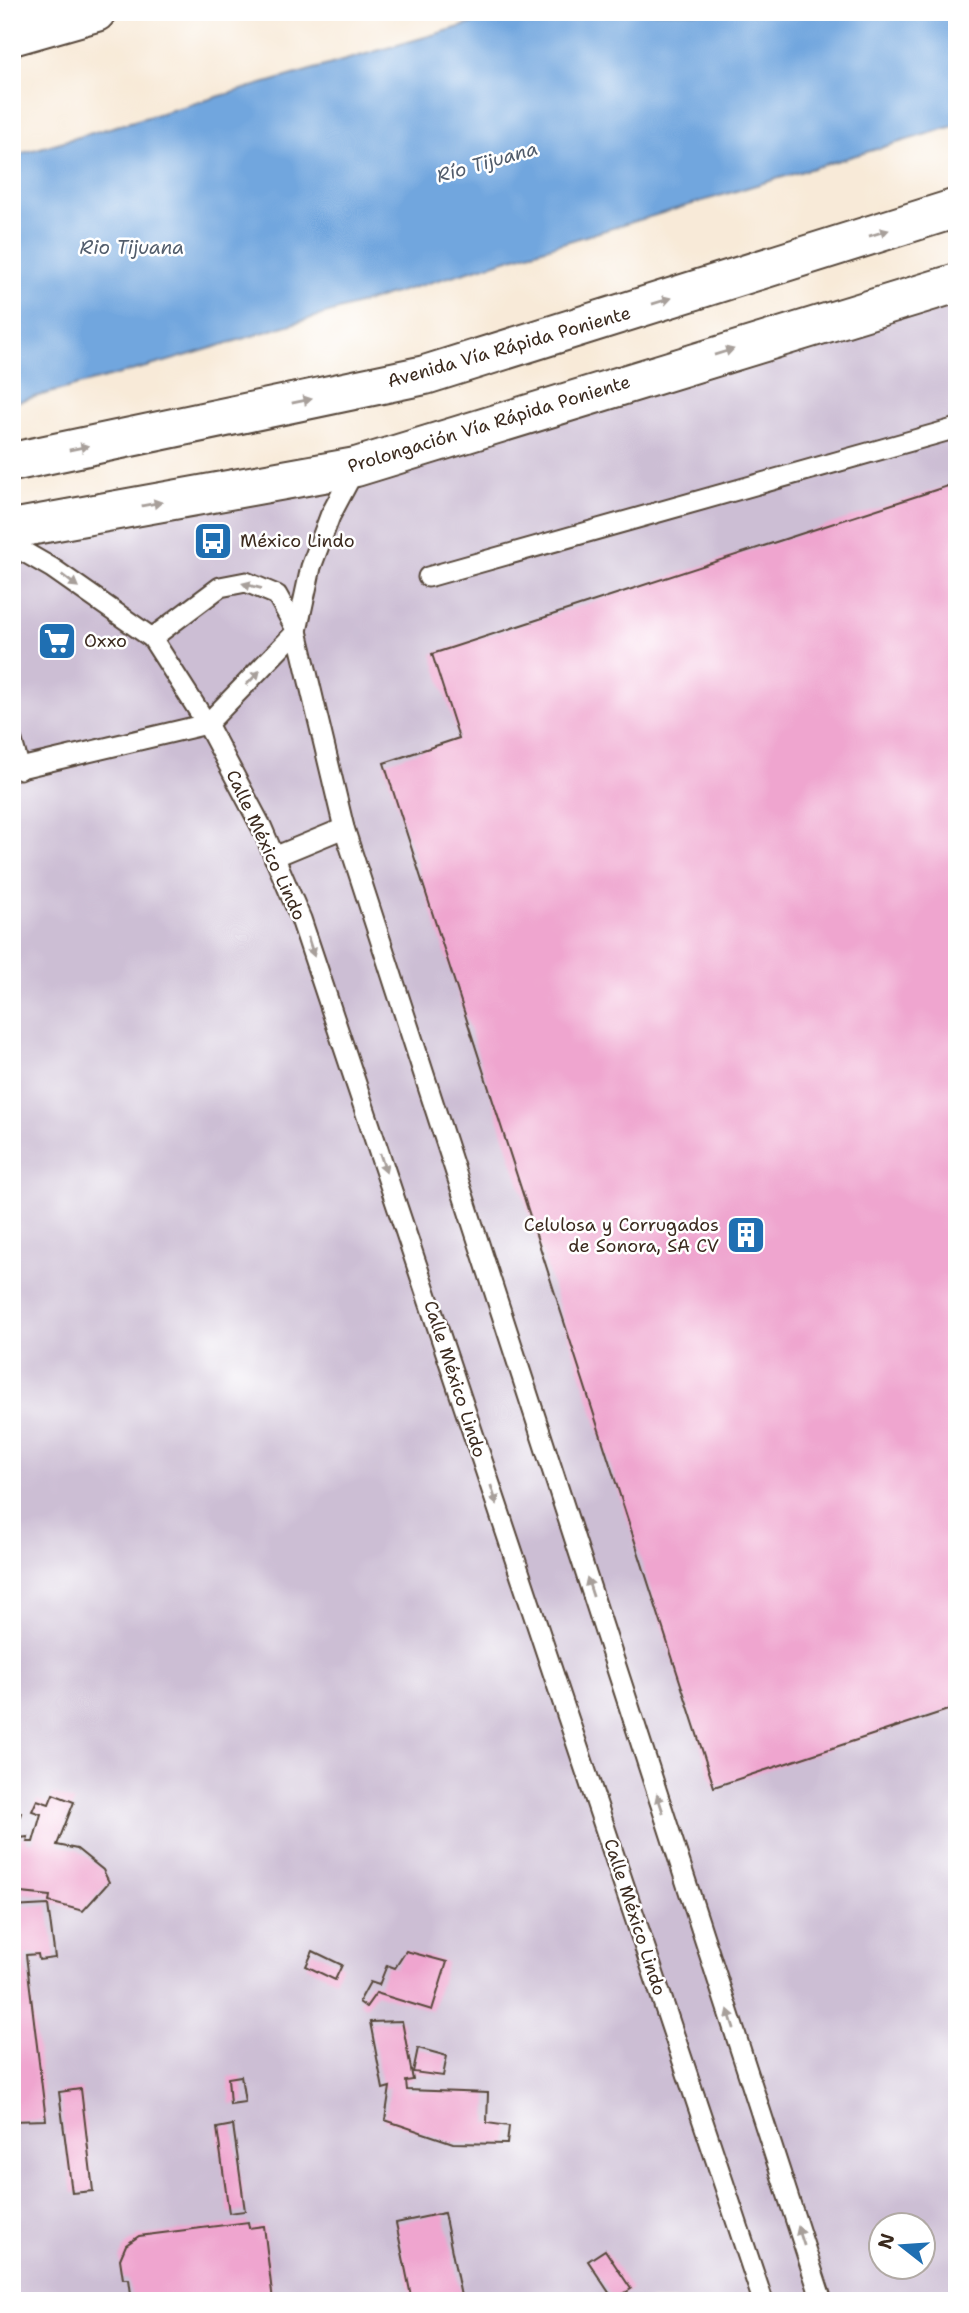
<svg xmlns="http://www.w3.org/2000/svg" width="969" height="2313" font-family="'Shantell Sans',sans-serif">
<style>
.industrial{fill:#ccbed4;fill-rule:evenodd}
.water{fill:#71a6de;stroke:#56687e;stroke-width:2}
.building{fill:#efa5cf}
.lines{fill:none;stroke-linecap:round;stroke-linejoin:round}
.lane-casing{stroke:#57473a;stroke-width:23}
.secondary-casing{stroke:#57473a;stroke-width:42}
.highway-casing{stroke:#57473a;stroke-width:42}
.lane{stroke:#fff;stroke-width:19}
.secondary{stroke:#fff;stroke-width:38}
.highway{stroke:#fff;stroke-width:38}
.oneway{fill:#a79f9a}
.labels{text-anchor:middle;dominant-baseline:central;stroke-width:5;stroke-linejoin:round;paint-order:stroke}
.street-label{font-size:18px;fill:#3b2a1e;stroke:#fff}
.poi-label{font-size:18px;fill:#3b2a1e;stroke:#fff;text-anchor:start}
.water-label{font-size:19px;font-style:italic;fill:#515c6b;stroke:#fff}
</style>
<rect width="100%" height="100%" fill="#fff"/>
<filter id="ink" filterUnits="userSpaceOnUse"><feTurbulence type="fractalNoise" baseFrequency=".0143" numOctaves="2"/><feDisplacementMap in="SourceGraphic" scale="14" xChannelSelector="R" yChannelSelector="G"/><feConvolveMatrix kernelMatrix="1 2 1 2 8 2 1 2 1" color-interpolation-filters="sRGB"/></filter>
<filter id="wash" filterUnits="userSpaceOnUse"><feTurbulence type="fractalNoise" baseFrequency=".00686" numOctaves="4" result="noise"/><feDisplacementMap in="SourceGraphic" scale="28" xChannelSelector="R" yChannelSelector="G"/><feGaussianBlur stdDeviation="1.57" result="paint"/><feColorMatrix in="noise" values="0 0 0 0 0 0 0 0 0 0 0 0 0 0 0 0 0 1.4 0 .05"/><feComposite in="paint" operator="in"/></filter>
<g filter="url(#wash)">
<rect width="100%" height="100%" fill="#f8ead8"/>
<path class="industrial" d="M957,297v2004h-945v-1765zM881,2226h42v42h-42z"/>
<polygon class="water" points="512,12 957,12 957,125 165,362 12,403 12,156"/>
<g id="blocks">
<g class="building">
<polygon points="957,483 957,1707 714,1787 384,763 459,738 432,654"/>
<polygon points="53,1794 74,1802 57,1845 77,1849 103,1870 109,1882 83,1911 49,1902 50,1896 12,1892 12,1839 28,1837 27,1842 33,1842 41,1814 32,1811 37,1800 49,1804"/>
<polygon points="12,1810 21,1813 16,1828 12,1826"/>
<polygon points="48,1905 55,1958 39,1960 38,1954 26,1955 46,2120 12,2121 12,1907"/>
<polygon points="313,1951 342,1965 335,1980 306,1966"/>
<polygon points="406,1951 447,1962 432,2010 376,1993 366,2007 359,2002 370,1982 379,1985 387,1965 395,1968"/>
<polygon points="402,2021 413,2080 406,2081 407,2090 488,2093 487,2123 509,2126 507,2144 453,2143 385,2120 390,2087 383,2089 370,2022"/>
<polygon points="418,2048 447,2056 443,2076 413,2072"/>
<polygon points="241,2076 245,2102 230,2104 228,2078"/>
<polygon points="81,2089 93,2191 72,2193 59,2092"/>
<polygon points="233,2125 245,2211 229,2213 217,2128"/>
<polygon points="444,2213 462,2301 412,2301 396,2223"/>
<polygon points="248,2222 249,2228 264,2226 273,2301 132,2301 129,2279 123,2279 120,2259 126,2245 139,2236"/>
<polygon points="605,2250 631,2289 614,2300 588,2261"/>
</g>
</g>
</g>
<g filter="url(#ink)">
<use href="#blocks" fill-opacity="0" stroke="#57473a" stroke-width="2"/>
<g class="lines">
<g class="lane-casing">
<g id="lane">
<polyline points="356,467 330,516 311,567 297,631 344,828 822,2301"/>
<polyline points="12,545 52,568 152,638 207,724 262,828 301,919 763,2301"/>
<polyline points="428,577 957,428"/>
<polyline points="12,741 20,769"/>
<polyline points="12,770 207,724 297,631 277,595 246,582 220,587 152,638"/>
<polyline points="274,857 344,828"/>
</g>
</g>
<g class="secondary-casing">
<polyline id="secondary" points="12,529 356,467 957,283"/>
</g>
<g class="highway-casing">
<g id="highway">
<polyline points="12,36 96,12"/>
<polyline points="12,462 425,375 957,208"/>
</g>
</g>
<use href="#lane" class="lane"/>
<use href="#secondary" class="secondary"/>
<use href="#highway" class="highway"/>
</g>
<defs><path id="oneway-solid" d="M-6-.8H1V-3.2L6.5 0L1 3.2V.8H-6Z" transform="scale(1.75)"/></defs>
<g class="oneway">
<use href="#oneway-solid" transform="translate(879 233) rotate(-17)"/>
<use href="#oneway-solid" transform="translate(662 301) rotate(-17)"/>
<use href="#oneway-solid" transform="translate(724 352) rotate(-17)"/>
<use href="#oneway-solid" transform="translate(302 401) rotate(-12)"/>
<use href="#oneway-solid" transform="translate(79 448) rotate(-12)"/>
<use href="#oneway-solid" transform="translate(152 504) rotate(-10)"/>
<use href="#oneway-solid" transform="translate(70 581) rotate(37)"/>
<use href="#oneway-solid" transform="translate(252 586) rotate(-165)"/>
<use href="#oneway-solid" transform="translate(253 678) rotate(-46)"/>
<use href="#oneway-solid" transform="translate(311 947) rotate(72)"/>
<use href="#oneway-solid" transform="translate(383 1163) rotate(72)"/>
<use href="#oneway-solid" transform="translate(494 1495) rotate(72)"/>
<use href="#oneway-solid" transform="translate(590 1587) rotate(-108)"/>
<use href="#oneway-solid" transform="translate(660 1803) rotate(-108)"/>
<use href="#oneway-solid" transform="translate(731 2019) rotate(-108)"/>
<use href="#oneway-solid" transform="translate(801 2236) rotate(-108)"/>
</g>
</g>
<defs>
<g id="bus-square" transform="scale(2.0125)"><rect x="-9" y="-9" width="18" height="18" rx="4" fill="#1f6fb2" stroke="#fff"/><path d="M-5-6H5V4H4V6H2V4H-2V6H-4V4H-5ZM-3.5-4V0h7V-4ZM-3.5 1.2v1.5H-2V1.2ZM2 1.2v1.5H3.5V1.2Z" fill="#fff"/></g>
<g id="supermarket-square" transform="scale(2.0125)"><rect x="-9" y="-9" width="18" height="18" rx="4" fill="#1f6fb2" stroke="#fff"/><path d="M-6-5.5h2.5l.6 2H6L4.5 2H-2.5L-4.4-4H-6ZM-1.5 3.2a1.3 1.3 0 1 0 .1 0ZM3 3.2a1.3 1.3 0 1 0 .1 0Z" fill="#fff"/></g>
<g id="building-square" transform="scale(2.0125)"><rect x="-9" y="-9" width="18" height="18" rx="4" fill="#1f6fb2" stroke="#fff"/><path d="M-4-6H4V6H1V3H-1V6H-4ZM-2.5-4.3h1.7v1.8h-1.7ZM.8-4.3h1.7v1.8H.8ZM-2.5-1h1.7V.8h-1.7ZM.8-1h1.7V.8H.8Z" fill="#fff"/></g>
</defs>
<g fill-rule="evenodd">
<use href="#bus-square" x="213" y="541"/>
<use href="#supermarket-square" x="57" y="641"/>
<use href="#building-square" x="746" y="1235"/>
</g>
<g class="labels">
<g class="street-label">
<text transform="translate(509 347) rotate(-16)">Avenida Vía Rápida Poniente</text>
<text transform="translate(489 424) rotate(-17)">Prolongación Vía Rápida Poniente</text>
<text transform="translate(266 845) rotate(65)">Calle México Lindo</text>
<text transform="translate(455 1379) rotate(72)">Calle México Lindo</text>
<text transform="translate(635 1917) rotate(72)">Calle México Lindo</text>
</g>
<g class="poi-label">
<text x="240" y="541">México Lindo</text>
<text x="84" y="641">Oxxo</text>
<text x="719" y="1225" text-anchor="end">Celulosa y Corrugados<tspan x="719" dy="21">de Sonora, SA CV</tspan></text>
</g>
<g class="water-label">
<text transform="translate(487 162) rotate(-16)">Río Tijuana</text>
<text x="132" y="247">Rio Tijuana</text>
</g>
</g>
<rect width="969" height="2313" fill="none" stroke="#fff" stroke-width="42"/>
<g transform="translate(902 2246) rotate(287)"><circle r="33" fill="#ffffff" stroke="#b1aaa5" stroke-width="2"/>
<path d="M0-5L12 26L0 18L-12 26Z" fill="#1f6fb2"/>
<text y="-10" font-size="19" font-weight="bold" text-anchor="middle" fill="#3b2a1e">N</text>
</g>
</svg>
